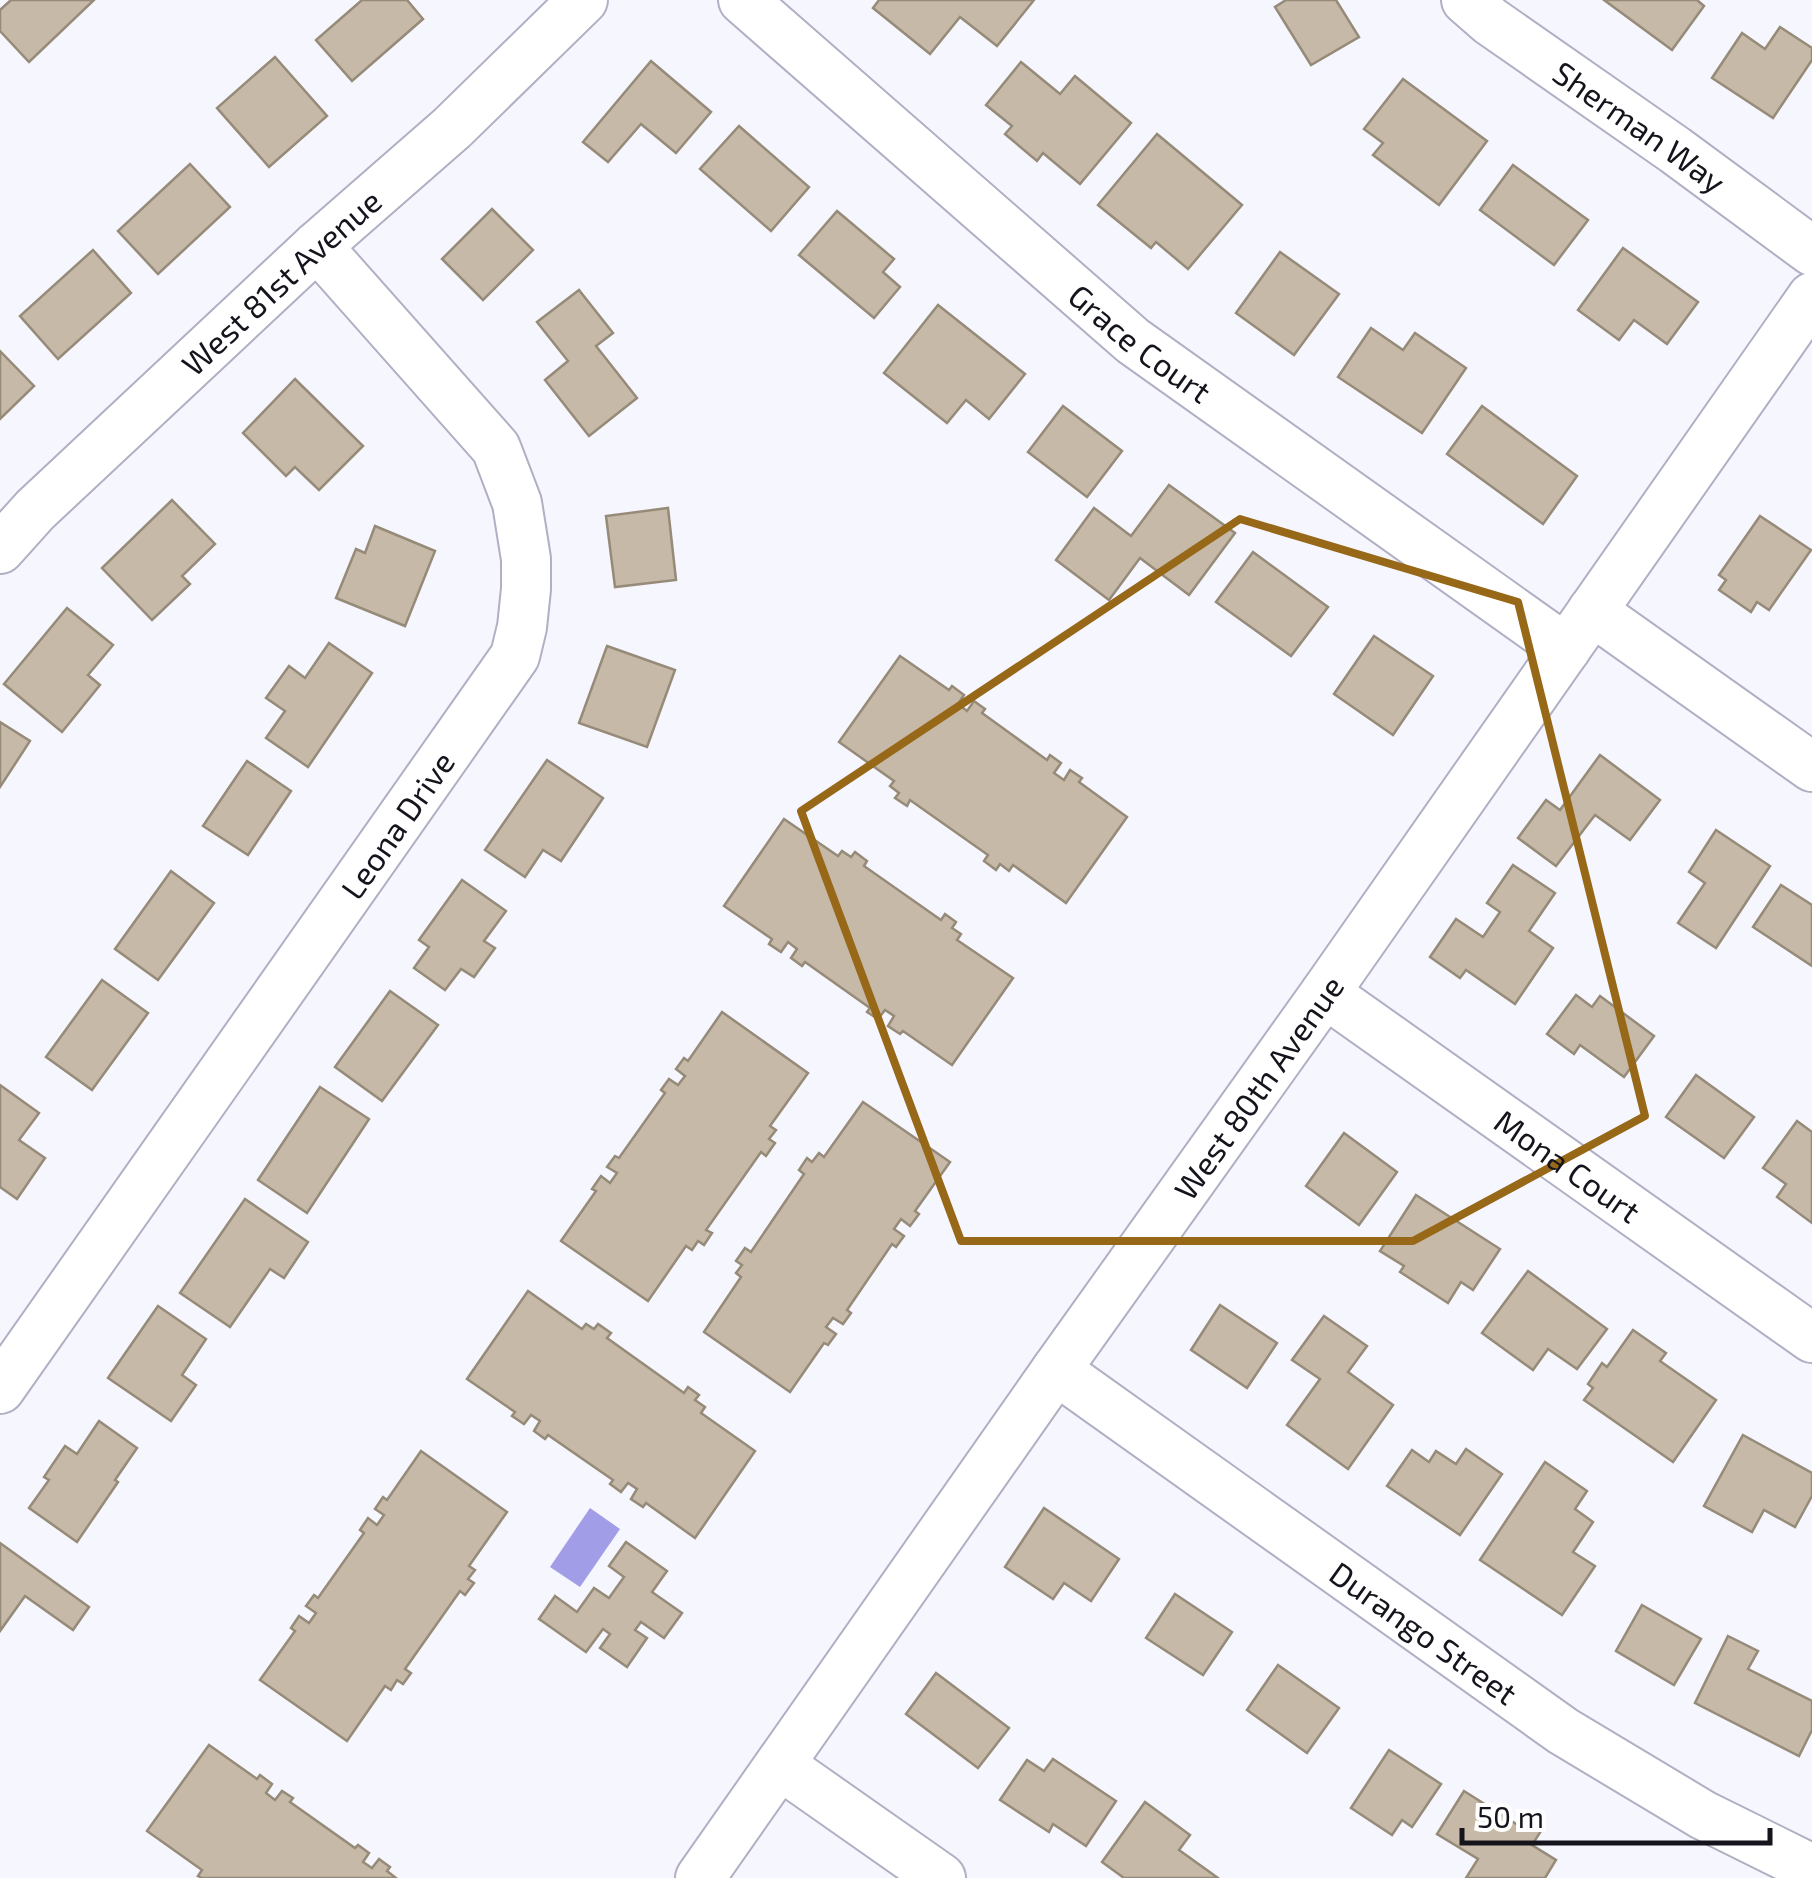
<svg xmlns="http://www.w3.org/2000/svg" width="1812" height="1878" font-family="'Exo 2',sans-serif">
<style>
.water{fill:#a29de7}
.building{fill:#c6b9a7;stroke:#968a78;stroke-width:2.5}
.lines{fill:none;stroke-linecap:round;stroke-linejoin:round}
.minor-casing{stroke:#b0afc4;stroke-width:52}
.minor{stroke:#fff;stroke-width:48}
.marked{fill:none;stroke:#966817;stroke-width:8;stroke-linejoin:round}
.labels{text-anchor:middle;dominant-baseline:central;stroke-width:8;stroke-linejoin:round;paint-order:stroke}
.street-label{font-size:32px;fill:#15141c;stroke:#fff}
</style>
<rect width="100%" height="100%" fill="#f6f6ff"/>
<polygon class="water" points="590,1508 620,1529 580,1587 550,1567"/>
<g class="building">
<polygon points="11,0 94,0 29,62 0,31 0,10"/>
<polygon points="362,0 407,0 423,19 352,81 316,40"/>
<polygon points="879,0 1034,0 997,46 960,17 930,54 873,8"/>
<polygon points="1286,0 1336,0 1359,37 1311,65 1275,7"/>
<polygon points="1604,0 1697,0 1704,6 1672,50"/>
<polygon points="1780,27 1812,48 1812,60 1773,118 1712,78 1742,33 1765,49"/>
<polygon points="275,57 327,116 269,167 217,108"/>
<polygon points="651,61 711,112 676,153 641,124 608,162 583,142"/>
<polygon points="1021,62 1060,94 1075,76 1131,123 1080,184 1043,153 1037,161 1005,134 1012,126 986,105"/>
<polygon points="1403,79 1487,141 1439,205 1373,155 1383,143 1364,129"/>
<polygon points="739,126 809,187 771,231 700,169"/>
<polygon points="1157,134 1242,205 1188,269 1156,242 1151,248 1098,205"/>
<polygon points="190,164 230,207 158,274 118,231"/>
<polygon points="1513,165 1588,220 1554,265 1480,210"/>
<polygon points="492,209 533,250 483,300 442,259"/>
<polygon points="837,211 894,259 883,272 900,287 874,318 799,255"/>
<polygon points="1623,248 1698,302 1667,344 1634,320 1619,340 1578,310"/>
<polygon points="93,250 131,293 58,359 20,316"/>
<polygon points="1280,252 1339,294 1294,355 1236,313"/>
<polygon points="579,290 613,333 596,346 637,398 589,436 545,380 568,361 537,322"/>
<polygon points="938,305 1025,374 989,419 966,400 947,423 884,373"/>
<polygon points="1371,328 1403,350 1415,333 1466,368 1422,433 1338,377"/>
<polygon points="0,351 34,386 0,419"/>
<polygon points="295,379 363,446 319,490 295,467 286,476 243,433"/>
<polygon points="1063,406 1122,451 1087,497 1028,452"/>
<polygon points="1482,406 1577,476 1543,524 1447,454"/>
<polygon points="1169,485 1235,533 1189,595 1140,558 1109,600 1056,560 1094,508 1131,536"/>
<polygon points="172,500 215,544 182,576 190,584 152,620 102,568"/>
<polygon points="668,508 676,580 615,587 606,516"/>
<polygon points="1760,516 1811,550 1769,610 1757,602 1751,612 1719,590 1726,580 1719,575"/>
<polygon points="375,526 435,551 405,626 336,598 356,549 365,553"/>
<polygon points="1253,552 1328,607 1291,656 1216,602"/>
<polygon points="67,608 113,645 88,675 100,685 62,732 4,684"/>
<polygon points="1374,636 1433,676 1393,735 1334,694"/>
<polygon points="329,643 372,673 308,767 266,738 285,711 266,698 289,666 305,678"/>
<polygon points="607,646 675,670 647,747 579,723"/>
<polygon points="900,656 949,690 952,686 964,695 958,704 967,711 974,701 985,709 982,713 1047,760 1050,755 1061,763 1054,773 1064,780 1070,770 1082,778 1079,782 1127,817 1066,903 1013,865 1009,871 1000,864 996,870 984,861 988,855 910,800 907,806 895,798 899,793 890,786 894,781 839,742"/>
<polygon points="0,722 30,741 0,787"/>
<polygon points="1600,755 1660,800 1630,840 1595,815 1556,866 1518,838 1546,800 1560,810"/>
<polygon points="547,760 603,798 561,861 543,850 525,877 485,850"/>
<polygon points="247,761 291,791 248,855 203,826"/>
<polygon points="784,819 838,856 842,851 851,857 855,852 867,861 864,866 941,920 945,914 956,922 952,928 961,934 957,940 1013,978 952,1065 903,1031 900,1034 888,1026 894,1016 885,1010 878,1019 867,1012 870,1008 805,962 802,966 791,958 797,949 788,942 781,952 769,944 772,939 724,906"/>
<polygon points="1716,830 1770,866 1716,948 1678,923 1705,883 1689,872"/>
<polygon points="1513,865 1555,893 1529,931 1553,948 1515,1004 1466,970 1460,978 1430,957 1456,919 1483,937 1500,912 1487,903"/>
<polygon points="171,871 214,903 158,980 115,949"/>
<polygon points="462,880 506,911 484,941 495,948 474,977 461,969 445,990 414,968 429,947 419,940"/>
<polygon points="1781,885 1812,905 1812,966 1753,927"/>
<polygon points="102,980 148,1013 92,1090 46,1057"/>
<polygon points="390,991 438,1025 382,1101 335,1067"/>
<polygon points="1576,995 1592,1007 1600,996 1654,1036 1624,1077 1580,1045 1574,1054 1547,1034"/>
<polygon points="722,1012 808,1073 770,1126 776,1130 769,1139 775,1143 766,1156 761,1152 706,1230 712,1233 704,1245 698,1241 692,1250 686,1246 648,1301 561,1241 596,1191 592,1189 601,1176 610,1183 617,1173 607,1167 615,1156 619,1158 665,1093 661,1090 669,1079 678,1085 685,1076 676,1069 684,1058 688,1061"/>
<polygon points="1696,1075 1754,1117 1724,1158 1666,1117"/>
<polygon points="0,1085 39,1113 19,1140 45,1158 17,1199 0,1187"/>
<polygon points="320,1087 369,1119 307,1213 258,1180"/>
<polygon points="863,1102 950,1162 915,1211 919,1214 910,1226 901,1219 894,1229 904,1236 896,1247 892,1244 847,1310 851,1313 843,1324 833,1318 826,1327 836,1334 828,1345 824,1343 790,1392 704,1332 741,1277 736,1273 742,1265 736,1261 745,1248 751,1252 804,1174 799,1170 807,1158 812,1162 819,1153 824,1157"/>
<polygon points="1797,1121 1812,1132 1812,1223 1777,1197 1786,1184 1763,1168"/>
<polygon points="1344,1133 1397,1172 1359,1225 1306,1186"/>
<polygon points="1416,1195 1500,1249 1473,1290 1461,1282 1448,1303 1400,1272 1404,1266 1380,1251"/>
<polygon points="245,1199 308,1242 284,1278 270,1269 230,1327 180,1293"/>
<polygon points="1528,1271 1607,1329 1577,1369 1548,1349 1533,1370 1482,1333"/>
<polygon points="528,1291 582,1329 586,1324 594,1329 598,1324 611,1333 607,1338 684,1393 688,1387 699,1395 695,1400 705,1407 701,1413 755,1451 695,1538 646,1503 643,1507 631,1499 637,1489 628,1483 621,1492 610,1484 613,1480 548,1435 545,1439 534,1431 540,1421 531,1415 524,1424 512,1416 515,1412 467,1379"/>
<polygon points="1220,1305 1277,1343 1247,1388 1191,1350"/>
<polygon points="158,1306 206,1339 182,1375 196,1385 171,1421 108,1378"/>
<polygon points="1324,1316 1367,1346 1348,1372 1393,1405 1348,1469 1287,1425 1320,1379 1292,1360"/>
<polygon points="1633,1330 1666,1353 1660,1361 1716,1400 1673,1462 1584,1400 1593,1388 1588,1384 1602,1363 1607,1367"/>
<polygon points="99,1421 137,1448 115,1480 118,1482 77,1542 29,1508 49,1480 44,1477 65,1446 77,1454"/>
<polygon points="1743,1435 1812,1473 1812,1496 1795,1527 1764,1510 1752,1532 1704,1506"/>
<polygon points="1466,1449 1502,1474 1460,1535 1387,1486 1412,1450 1429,1462 1436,1451 1456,1464"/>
<polygon points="421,1451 507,1512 469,1566 475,1570 468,1579 474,1583 465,1595 460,1591 405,1669 411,1673 403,1684 397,1680 391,1690 385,1686 347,1741 260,1680 295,1631 291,1628 299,1616 309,1623 316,1613 306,1606 314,1595 318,1598 364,1533 360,1530 368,1518 377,1525 384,1515 375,1509 383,1497 387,1500"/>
<polygon points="1545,1462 1587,1491 1575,1509 1593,1522 1573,1552 1595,1566 1562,1615 1480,1560"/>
<polygon points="1044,1508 1119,1559 1091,1601 1064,1583 1053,1599 1005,1567"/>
<polygon points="626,1542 667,1571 652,1592 682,1613 664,1638 641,1622 635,1630 647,1638 627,1667 600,1648 610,1634 603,1629 586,1652 539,1619 555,1596 577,1612 594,1588 609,1598 624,1577 609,1566"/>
<polygon points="0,1543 89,1607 73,1630 25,1596 0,1631"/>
<polygon points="1175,1594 1232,1632 1203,1675 1146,1638"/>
<polygon points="1642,1605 1701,1639 1674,1685 1616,1651"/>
<polygon points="1728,1636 1758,1651 1748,1669 1812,1701 1812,1730 1799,1756 1695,1703"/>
<polygon points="1278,1665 1339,1708 1307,1753 1247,1710"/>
<polygon points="936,1673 1009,1728 978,1768 906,1714"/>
<polygon points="209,1745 257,1779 260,1775 272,1784 266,1793 275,1800 282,1791 293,1798 290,1802 355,1848 358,1845 369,1853 363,1862 372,1868 379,1859 390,1867 387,1871 396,1878 202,1878 198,1876 202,1870 147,1831"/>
<polygon points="1389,1750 1441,1784 1412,1827 1402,1820 1392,1835 1351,1808"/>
<polygon points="1053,1759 1116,1801 1086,1846 1053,1824 1049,1832 1000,1800 1027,1760 1044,1771"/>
<polygon points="1464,1791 1521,1827 1525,1821 1541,1831 1532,1845 1556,1860 1545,1878 1466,1878 1478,1859 1437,1834"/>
<polygon points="1145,1802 1190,1835 1179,1850 1218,1878 1124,1878 1102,1862"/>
</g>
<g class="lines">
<g class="minor-casing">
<g id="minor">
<path id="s1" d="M743,0l390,341 433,308"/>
<path id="s2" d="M1466,0l24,21 185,129 137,101"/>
<path id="s3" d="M0,549l35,-39 282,-264 135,-118 131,-128"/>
<polyline points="1592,611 1812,767"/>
<path id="s4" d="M1325,993l487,345"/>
<path id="s5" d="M1056,1370l507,361 140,84 109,54"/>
<path id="s6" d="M0,1389l515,-733 7,-29 4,-38v-30l-9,-56 -21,-55 -179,-202"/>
<polyline points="780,1765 941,1878"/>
<path id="s7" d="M700,1878l356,-508 269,-377 487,-696"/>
</g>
</g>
<use href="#minor" class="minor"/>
</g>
<path class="marked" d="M1240,519l278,83 127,514 -232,125h-452l-160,-430z"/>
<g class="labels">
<g class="street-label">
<text stroke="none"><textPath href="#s2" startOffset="215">Sherman Way</textPath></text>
<text stroke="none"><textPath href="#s3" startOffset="388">West 81st Avenue</textPath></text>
<text stroke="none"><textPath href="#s1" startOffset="525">Grace Court</textPath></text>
<text stroke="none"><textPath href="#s6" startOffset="690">Leona Drive</textPath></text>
<text stroke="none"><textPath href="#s7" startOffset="968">West 80th Avenue</textPath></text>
<text stroke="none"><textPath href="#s4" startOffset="298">Mona Court</textPath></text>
<text stroke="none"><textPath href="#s5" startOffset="452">Durango Street</textPath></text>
</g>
</g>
<path d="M1462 1828v15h308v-15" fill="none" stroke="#15141c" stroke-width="5"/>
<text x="1477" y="1828" font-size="30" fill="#15141c" stroke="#ffffff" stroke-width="8" paint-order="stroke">50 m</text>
</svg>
